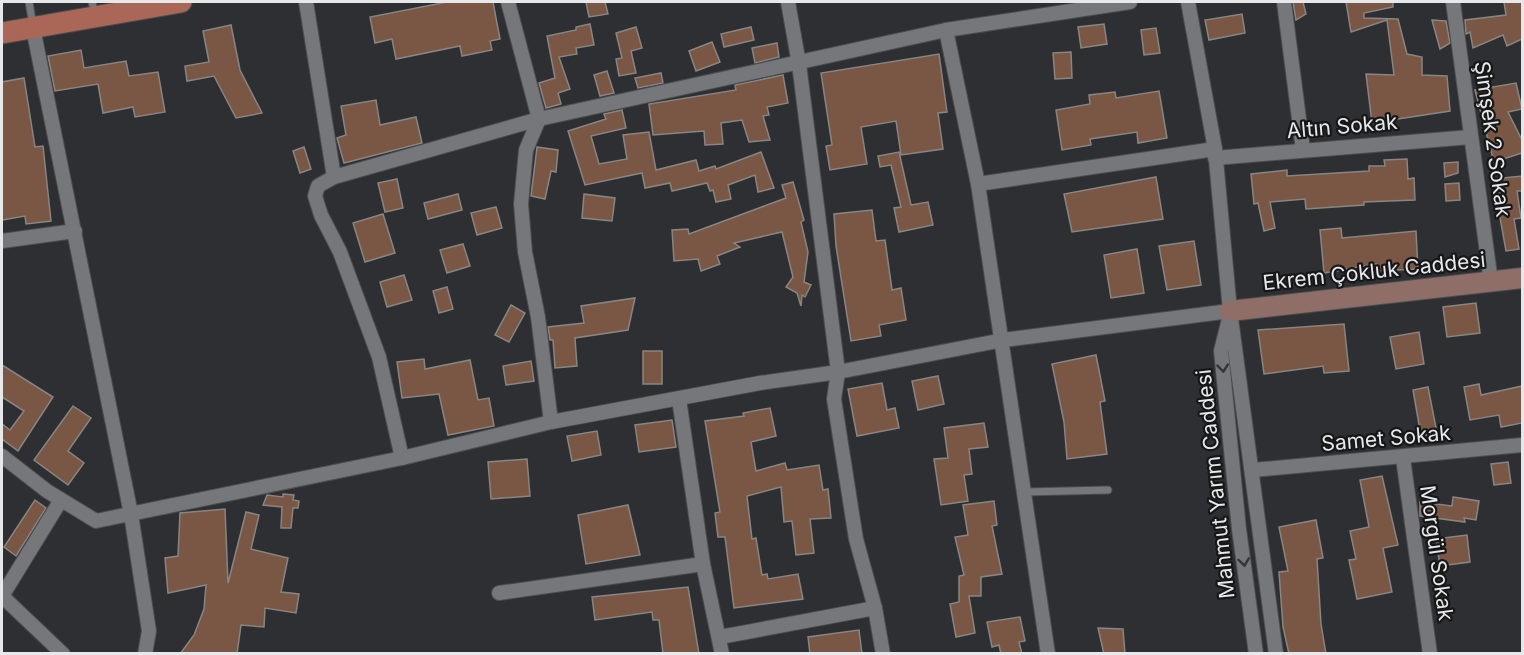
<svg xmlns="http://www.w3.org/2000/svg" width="1524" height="655" font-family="Inter,sans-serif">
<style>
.building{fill:#7a5744;stroke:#888583;stroke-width:1.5}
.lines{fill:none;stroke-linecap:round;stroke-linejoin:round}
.lane-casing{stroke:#4c4d50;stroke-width:9}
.street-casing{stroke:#4c4d50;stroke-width:16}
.secondary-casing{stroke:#4c4d50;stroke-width:22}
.primary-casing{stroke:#4c4d50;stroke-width:23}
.lane{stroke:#76777a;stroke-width:7}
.street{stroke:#76777a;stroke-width:14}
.secondary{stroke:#906e68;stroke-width:20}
.primary{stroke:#aa6656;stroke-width:21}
.oneway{stroke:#343436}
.labels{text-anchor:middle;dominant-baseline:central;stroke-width:4.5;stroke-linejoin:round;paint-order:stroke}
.street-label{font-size:21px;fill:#e7e8e9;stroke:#171719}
</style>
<rect width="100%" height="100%" fill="#2e2f32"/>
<g class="building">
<polygon points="447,2 493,2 500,39 490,41 492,50 462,56 460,46 396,59 392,39 375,43 370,17"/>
<polygon points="586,2 605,2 608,14 589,17"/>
<polygon points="1293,2 1303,2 1306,14 1296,20"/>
<polygon points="1346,2 1393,2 1393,7 1364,13 1364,18 1398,19 1407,54 1422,57 1422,75 1447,76 1450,111 1372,123 1366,74 1394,75 1387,20 1351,32"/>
<polygon points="1504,2 1522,2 1522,39 1507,46 1503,35 1473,48 1470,32 1466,34 1465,20 1506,15"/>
<polygon points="1242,14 1245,33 1209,40 1205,20"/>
<polygon points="1432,20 1446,21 1450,43 1440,49"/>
<polygon points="590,24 594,45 576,48 577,54 559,57 570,89 558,93 561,104 546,108 539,83 555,78 547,36 576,30 576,27"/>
<polygon points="1104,24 1107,44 1081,48 1078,27"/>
<polygon points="231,25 240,70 262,113 236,118 214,76 187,81 185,66 209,62 203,31"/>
<polygon points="636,27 642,48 631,51 636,73 619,76 616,59 622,58 616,33"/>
<polygon points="751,27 754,40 724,47 721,34"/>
<polygon points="1156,28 1160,53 1144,55 1141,30"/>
<polygon points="712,42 720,62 696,71 689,51"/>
<polygon points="777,43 779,57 755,63 752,48"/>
<polygon points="81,50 84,68 126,61 129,76 158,72 165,112 135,117 133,107 103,113 98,84 55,91 48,56"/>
<polygon points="1071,52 1072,78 1055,79 1053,53"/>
<polygon points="939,54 947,112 938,113 943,149 901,155 896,121 861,127 867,164 830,170 826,146 832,145 821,73"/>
<polygon points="607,71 614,93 600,96 594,75"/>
<polygon points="661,73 663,83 638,88 635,78"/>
<polygon points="783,75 788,103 767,107 769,115 763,116 770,140 749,142 742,120 721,123 723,144 705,145 704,131 653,135 649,104 736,90 735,85"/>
<polygon points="24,78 35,147 43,146 51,221 26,224 25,216 2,220 2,82"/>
<polygon points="1516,83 1522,109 1508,112 1522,140 1522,153 1494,162 1475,90"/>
<polygon points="1159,91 1167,138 1138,143 1137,132 1090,139 1091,145 1062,150 1056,110 1090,104 1089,95 1115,92 1116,98"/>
<polygon points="376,100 380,125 416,117 422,143 344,163 337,138 346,135 341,106"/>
<polygon points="622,110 626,128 591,136 599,164 627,159 623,135 649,132 656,170 696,160 699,171 715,166 716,169 761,152 774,188 758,192 755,175 728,185 731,199 716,202 713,190 710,191 707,183 672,191 670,183 645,188 642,173 585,185 568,131 606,119 604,114"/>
<polygon points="304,147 311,169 300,173 293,151"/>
<polygon points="537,147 558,150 556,172 551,171 545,199 531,196"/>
<polygon points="899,152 911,205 928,202 933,225 899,232 894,208 901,207 891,165 880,167 878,156"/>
<polygon points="1407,159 1408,179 1414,178 1415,200 1364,202 1364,205 1306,209 1305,199 1270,202 1275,228 1264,231 1258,203 1254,204 1251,174 1287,170 1287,176 1369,171 1369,166 1385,166 1384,160"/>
<polygon points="1458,162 1458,173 1445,177 1444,163"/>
<polygon points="1522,176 1522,191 1517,191 1521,218 1514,219 1519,249 1506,251 1493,179"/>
<polygon points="1156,177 1163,219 1072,232 1064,194"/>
<polygon points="397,179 403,208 385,212 378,183"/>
<polygon points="793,182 804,220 801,222 808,252 804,282 811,285 805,297 802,295 801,306 797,293 786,287 793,277 782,232 734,243 740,247 717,256 720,264 701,271 698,259 674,261 672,230 688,229 689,234 786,198 782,185"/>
<polygon points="1459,183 1460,200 1446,201 1445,184"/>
<polygon points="458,194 462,210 428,219 424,203"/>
<polygon points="584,194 615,198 612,221 582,218"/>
<polygon points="496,207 502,228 477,235 471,213"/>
<polygon points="872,210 876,241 885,240 892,290 901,288 906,320 879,325 881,336 851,341 836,246 834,214"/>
<polygon points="383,214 395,253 365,262 353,223"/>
<polygon points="1341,228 1342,238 1416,231 1418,269 1376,271 1376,264 1324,273 1320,230"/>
<polygon points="1194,241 1201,285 1167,290 1159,246"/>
<polygon points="463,244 470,266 447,273 440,250"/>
<polygon points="1137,249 1144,293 1111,298 1104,255"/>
<polygon points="404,275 412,300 387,307 380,282"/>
<polygon points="447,287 453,309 439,313 433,291"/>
<polygon points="635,298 628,330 575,338 577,366 555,368 553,340 550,340 548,327 584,323 581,306"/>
<polygon points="1476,303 1480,333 1447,337 1443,307"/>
<polygon points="511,305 525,313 509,342 495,335"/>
<polygon points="1344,324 1349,371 1324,373 1323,366 1264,374 1258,330"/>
<polygon points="1419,332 1424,364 1396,369 1390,337"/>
<rect x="643" y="351" width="19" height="33"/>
<polygon points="1096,355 1105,401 1100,402 1107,454 1067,459 1064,422 1052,364"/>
<polygon points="424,359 425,369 470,360 478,400 489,398 494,426 448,435 439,394 402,398 397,362"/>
<polygon points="531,361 534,381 506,385 503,366"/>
<polygon points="2,365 53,397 18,451 2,439 2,424 10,430 24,411 2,397"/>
<polygon points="938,376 944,404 918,410 912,381"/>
<polygon points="882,383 887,410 895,408 899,428 857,436 848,389"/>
<polygon points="1479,384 1481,395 1522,386 1522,423 1501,427 1499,415 1470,420 1464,387"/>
<polygon points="1428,387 1437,433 1421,436 1413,390"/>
<polygon points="73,406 91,418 68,451 84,463 68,485 34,460"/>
<polygon points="770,408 776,436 751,442 756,471 785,463 787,470 819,465 823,490 828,489 831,518 810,519 814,553 796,555 792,521 784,522 781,487 747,496 752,539 756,538 762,575 767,574 768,579 798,574 803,599 734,608 725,537 718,537 715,513 720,512 705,421 744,416 743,413"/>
<polygon points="672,420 676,447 639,452 635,425"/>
<polygon points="984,423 988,447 969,449 972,474 964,475 968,501 941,505 934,459 948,458 944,428"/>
<polygon points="597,431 601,455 572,461 567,436"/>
<polygon points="527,459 530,496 491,499 488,462"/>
<polygon points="1508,462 1511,483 1494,485 1491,464"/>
<polygon points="1382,476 1398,545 1383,548 1392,592 1357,599 1349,560 1356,559 1350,531 1369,527 1360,480"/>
<polygon points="283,494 294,495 293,500 299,501 298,508 293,508 291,528 281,528 282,507 263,505 267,495 283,497"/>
<polygon points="1453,497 1479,501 1476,520 1464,518 1465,522 1420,516 1420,502 1452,506"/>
<polygon points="35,500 46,508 16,556 4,547"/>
<polygon points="994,501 997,525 992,526 1002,574 981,577 981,596 969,596 975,633 956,637 950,604 959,602 959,576 964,575 955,537 968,535 963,505"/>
<polygon points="628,505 640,555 586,564 578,515"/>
<polygon points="225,509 228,583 246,512 259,515 251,549 288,558 281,592 299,594 296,613 265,608 264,627 241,625 237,654 180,654 194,635 204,609 206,585 168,593 165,558 178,556 180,513"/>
<polygon points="1316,520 1323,558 1317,559 1321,624 1326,654 1289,654 1283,627 1279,572 1288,571 1279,527"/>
<polygon points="1467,535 1470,562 1440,566 1436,539"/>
<polygon points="688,587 699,654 663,654 659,620 653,620 652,612 595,620 592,597"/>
<polygon points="1020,617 1025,641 1019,642 1022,654 1001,654 999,645 992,647 987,622"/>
<polygon points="1098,628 1123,629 1125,654 1104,654"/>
<polygon points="859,630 862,654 810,654 808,637"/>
</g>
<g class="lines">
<g class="lane-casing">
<g id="lane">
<polyline points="29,2 33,26"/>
<polyline points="92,2 95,14"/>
<polyline points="1024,492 1108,490"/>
</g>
</g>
<g class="street-casing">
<g id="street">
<polyline points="306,2 334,177"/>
<polyline points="508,2 539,119 526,150 521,204 525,252 538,317 551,422"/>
<polyline points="788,2 799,64 838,372 834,399 856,539 875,608 883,654"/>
<polyline points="1188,2 1215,149 1230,311 1276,654"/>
<polyline points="1284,2 1303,150"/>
<polyline points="1453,2 1491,282"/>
<polyline points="33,28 131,514 149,631 145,654"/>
<polyline points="946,30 978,184"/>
<polyline points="1215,158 1471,137"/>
<polyline points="2,241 75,231"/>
<polyline points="1229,319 1221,351 1239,529 1256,654"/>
<polyline points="679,399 703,564 722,654"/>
<polyline points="2,456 47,491 96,521 402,458 551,422 760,383 838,372 1003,340 1230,311"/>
<polyline points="402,458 379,357 340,252 321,215 315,196 318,186 334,177 539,119 946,30 1130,2"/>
<polyline points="1403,458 1430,654"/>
<polyline points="1253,470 1522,445"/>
<polyline points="61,500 2,596 63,654"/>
<polyline points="499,593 703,564"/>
<polyline points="720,637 875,608"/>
<polyline points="1048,654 978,184 1215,149"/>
</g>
</g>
<g class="secondary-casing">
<polyline id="secondary" points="1230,311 1522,278"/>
</g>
<g class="primary-casing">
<polyline id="primary" points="2,33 181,2"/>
</g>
<use href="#lane" class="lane"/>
<use href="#street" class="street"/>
<use href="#secondary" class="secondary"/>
<use href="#primary" class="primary"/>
</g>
<defs><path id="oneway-chevron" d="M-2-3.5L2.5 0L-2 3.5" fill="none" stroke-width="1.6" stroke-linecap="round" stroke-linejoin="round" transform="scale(1.5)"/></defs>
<g class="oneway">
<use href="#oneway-chevron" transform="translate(1223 368) rotate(84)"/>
<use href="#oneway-chevron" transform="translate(1244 562) rotate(82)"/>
</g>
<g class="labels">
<g class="street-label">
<text transform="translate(1342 126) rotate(-5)">Altın Sokak</text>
<text transform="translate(1493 139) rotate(82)">Şimşek 2 Sokak</text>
<text transform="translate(1374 271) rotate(-6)">Ekrem Çokluk Caddesi</text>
<text transform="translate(1386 438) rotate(-5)">Samet Sokak</text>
<text transform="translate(1215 484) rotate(-96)">Mahmut Yarım Caddesi</text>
<text transform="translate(1437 553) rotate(82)">Morgül Sokak</text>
</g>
</g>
<rect width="1524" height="655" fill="none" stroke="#e7e8e9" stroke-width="6"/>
</svg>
